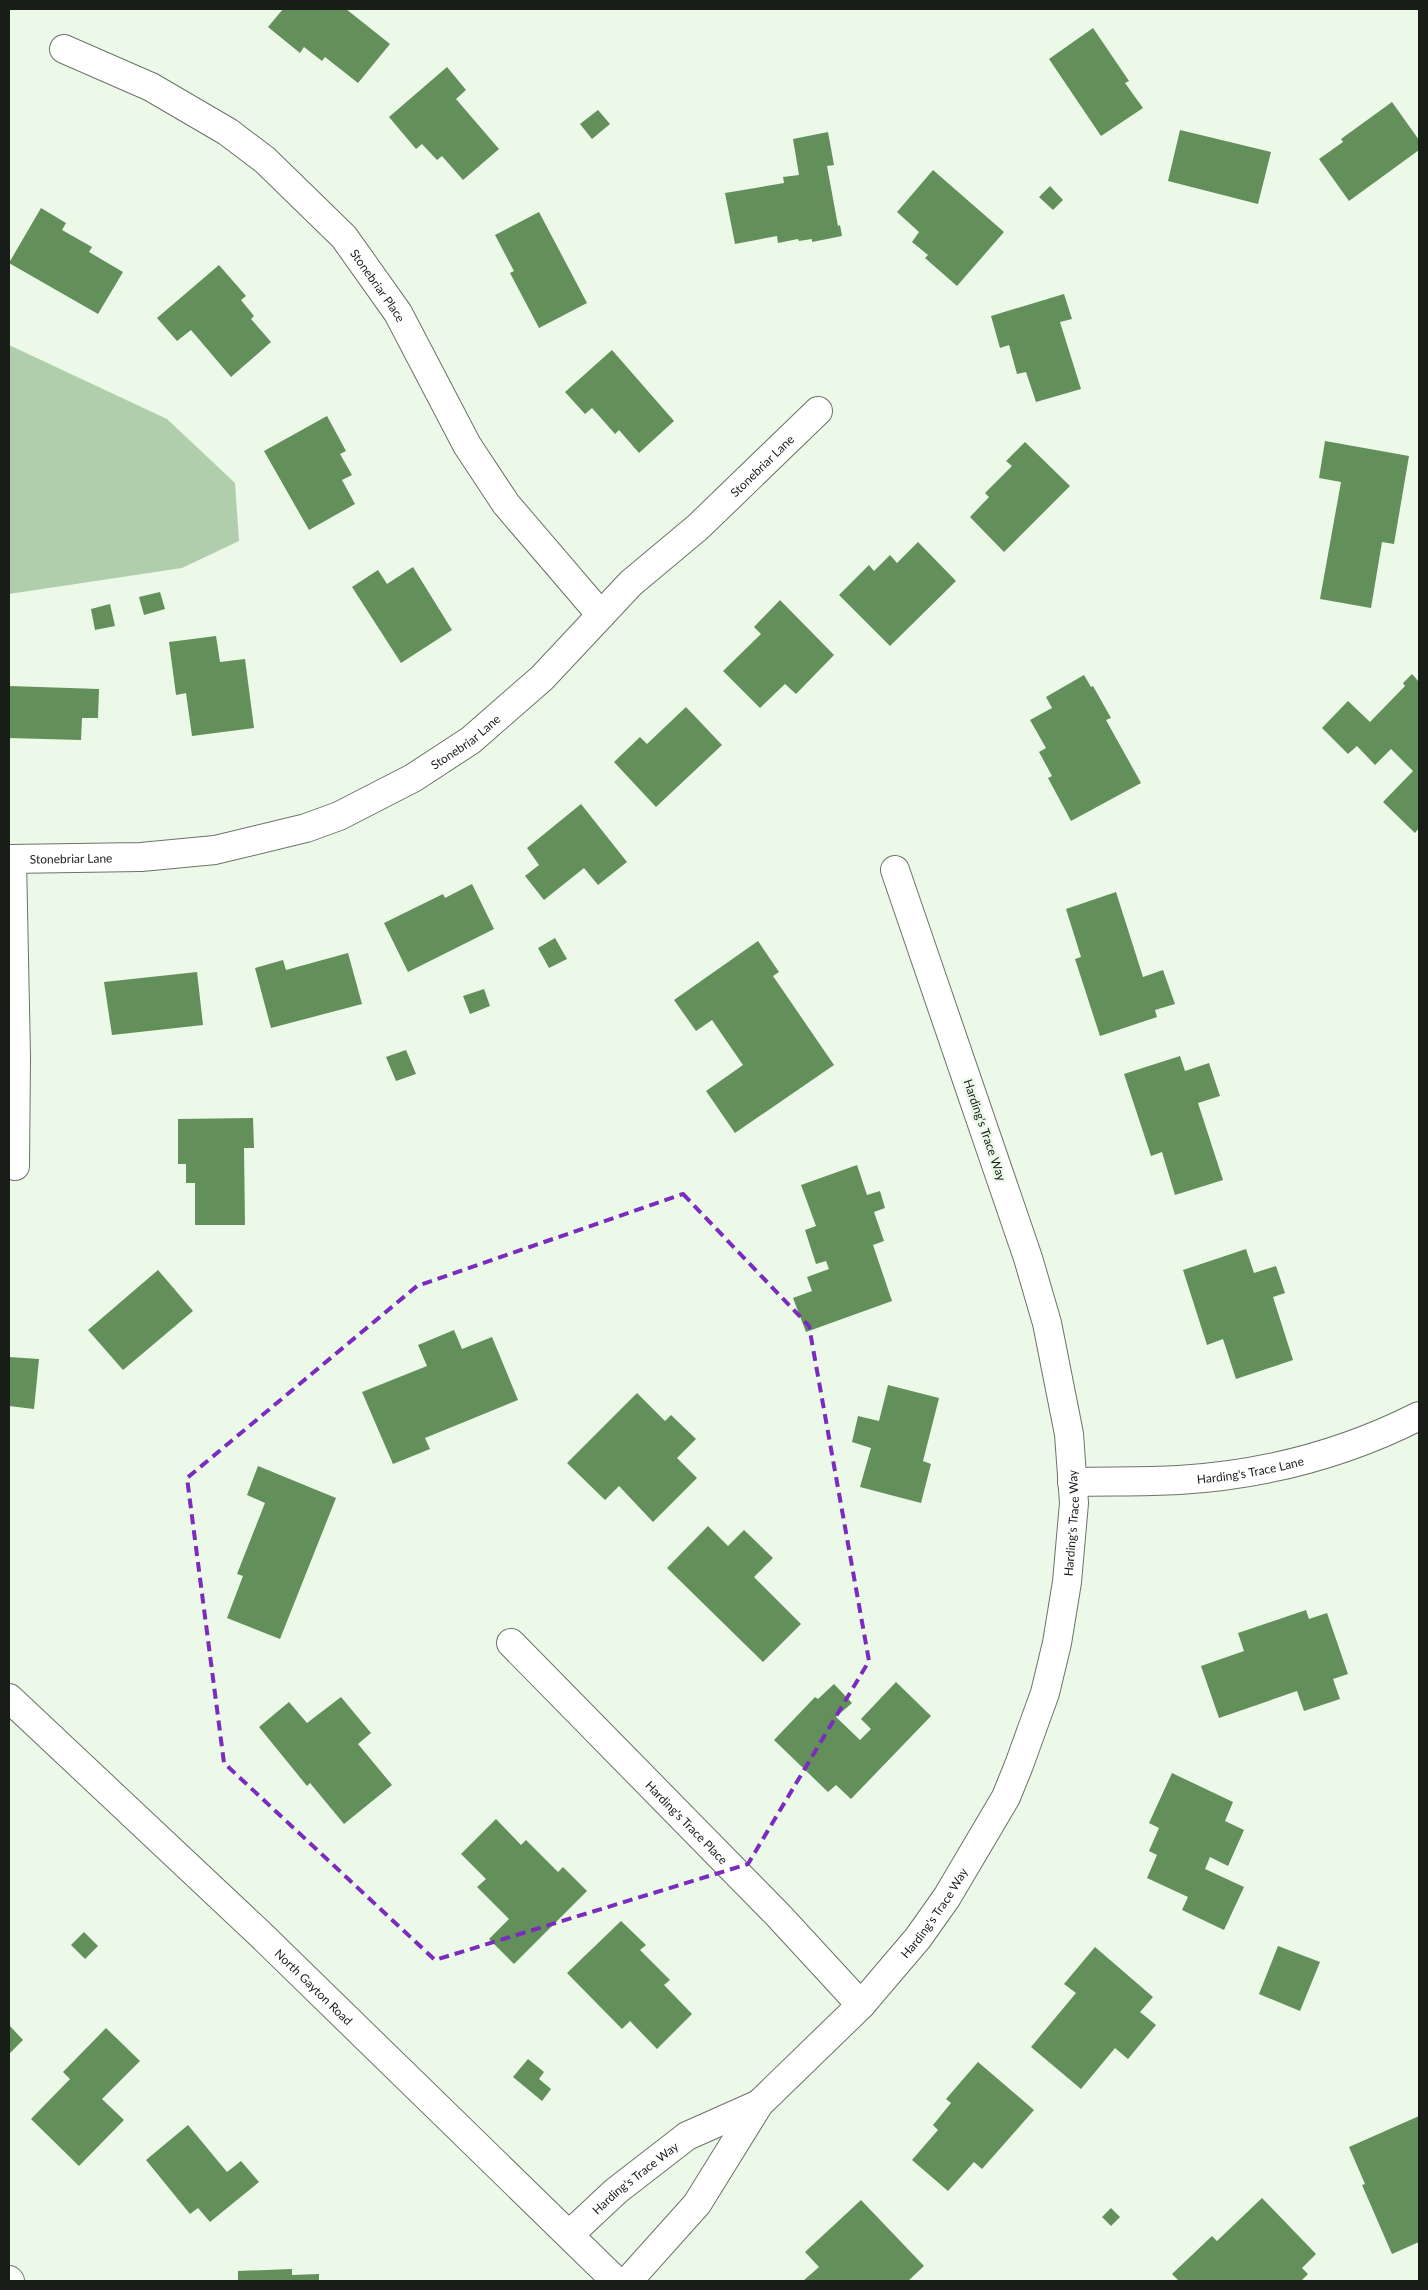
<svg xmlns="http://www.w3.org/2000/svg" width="1428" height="2290" font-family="Lato,sans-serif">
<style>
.green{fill:#b1ceac}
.building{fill:#628f5a}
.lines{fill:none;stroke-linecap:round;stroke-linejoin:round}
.street-casing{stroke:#697467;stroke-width:30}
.secondary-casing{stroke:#697467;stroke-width:30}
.street{stroke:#fff;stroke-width:28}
.secondary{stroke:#fff;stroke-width:28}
.marked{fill:none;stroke:#7b2cbf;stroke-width:4;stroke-dasharray:10 6;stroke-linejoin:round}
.labels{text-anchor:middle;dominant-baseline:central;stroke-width:5;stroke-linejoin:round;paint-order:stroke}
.street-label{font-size:12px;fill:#181d18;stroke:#ecf9e9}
</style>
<rect width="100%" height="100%" fill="#ecf9e9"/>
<polygon class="green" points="9,345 167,419 235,483 239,541 182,568 9,594"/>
<g class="building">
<polygon points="283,9 346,9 390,44 358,83 325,57 322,61 304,47 300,53 268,27"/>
<polygon points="1093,28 1129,81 1125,83 1143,108 1101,136 1049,59"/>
<polygon points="447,67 466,90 456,99 499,149 463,180 442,156 437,160 422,144 416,149 389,117"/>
<polygon points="1392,102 1419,140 1419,150 1349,201 1319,159 1343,142 1341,139"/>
<polygon points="598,110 610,124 592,139 580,124"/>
<polygon points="1180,130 1271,152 1258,204 1168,181"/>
<polygon points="828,132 834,165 827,166 838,226 840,225 842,236 812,242 812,239 799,241 798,239 778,243 777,236 735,244 725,193 784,183 783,177 799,175 793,139"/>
<polygon points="933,170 1004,232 957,286 925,258 928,255 912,242 919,232 897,212"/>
<polygon points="1050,186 1063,200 1053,210 1039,197"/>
<polygon points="41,208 66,223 62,230 92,247 89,252 123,272 98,314 9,263"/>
<polygon points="539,212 587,303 539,328 510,273 514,271 495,235"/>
<polygon points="219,265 246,296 241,300 254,316 251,319 271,342 231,377 191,330 177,341 157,318"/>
<polygon points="1064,294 1072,319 1060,322 1081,389 1036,402 1026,372 1017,374 1009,345 1000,348 991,316"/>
<polygon points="612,350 674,421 639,453 619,430 615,434 592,408 585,414 565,392"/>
<polygon points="327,416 346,451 340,454 352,475 342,480 355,504 309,530 264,451"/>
<polygon points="1325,441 1409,456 1394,544 1382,542 1371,608 1320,599 1341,482 1319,478"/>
<polygon points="1025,442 1070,486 1004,552 970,517 989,497 985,493 1012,466 1006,461"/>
<polygon points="918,542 956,581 890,646 839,595 869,565 874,571 890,555 897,563"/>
<polygon points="413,567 452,630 401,663 352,587 378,570 387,584"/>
<polygon points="160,592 165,609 144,615 139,597"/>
<polygon points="780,600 834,655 796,694 785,684 760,708 723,671 761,634 754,627"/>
<polygon points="110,604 115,626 95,630 91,609"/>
<polygon points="216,636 220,662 245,659 254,728 192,736 186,693 176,695 169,642"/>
<polygon points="1412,674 1419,682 1419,828 1415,833 1383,802 1413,771 1391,749 1375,765 1357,746 1348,754 1322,728 1348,701 1370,722 1405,686 1403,683"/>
<polygon points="1084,675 1091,687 1093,686 1111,718 1106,720 1141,783 1071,821 1048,778 1052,776 1039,752 1046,748 1030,720 1052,708 1046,697"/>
<polygon points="9,686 99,689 98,718 82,718 81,740 9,738"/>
<polygon points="686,707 722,745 656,807 614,762 640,737 647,744"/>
<polygon points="581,804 627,862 598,885 584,868 544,900 525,876 539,865 527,848"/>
<polygon points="472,884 494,929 408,972 384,923 443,894 445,898"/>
<polygon points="1116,892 1143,977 1163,970 1175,1004 1155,1010 1157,1017 1100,1036 1075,959 1081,957 1066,909"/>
<polygon points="555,938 567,959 549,968 538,948"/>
<polygon points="758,941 779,972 773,976 834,1065 735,1133 706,1091 743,1065 712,1020 696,1031 674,1000"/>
<polygon points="348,953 362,1004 271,1028 255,968 283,960 286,970"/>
<polygon points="197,972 203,1025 112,1035 104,982"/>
<polygon points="484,989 490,1006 470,1014 463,996"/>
<polygon points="406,1050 416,1074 396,1081 386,1057"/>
<polygon points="1180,1056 1185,1071 1209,1063 1220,1096 1198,1103 1223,1180 1175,1195 1162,1152 1151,1156 1124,1074"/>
<polygon points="253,1118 254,1148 244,1148 245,1225 195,1225 195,1183 186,1183 186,1164 178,1164 178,1119"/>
<polygon points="857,1165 867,1195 880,1191 885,1208 874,1212 884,1241 873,1245 892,1301 806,1332 793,1298 812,1291 807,1277 829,1269 826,1261 816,1264 805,1230 816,1226 801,1185"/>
<polygon points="1246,1249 1254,1273 1276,1266 1285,1293 1273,1297 1293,1360 1236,1379 1223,1339 1207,1345 1183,1270"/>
<polygon points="158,1270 193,1311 123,1370 88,1330"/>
<polygon points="454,1330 462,1349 492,1337 518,1400 425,1438 430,1449 393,1464 362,1392 427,1366 418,1345"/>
<polygon points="9,1357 39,1359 34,1409 9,1406"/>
<polygon points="888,1385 939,1398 923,1461 931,1464 921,1503 860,1487 871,1448 852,1442 858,1416 879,1421"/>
<polygon points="637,1393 665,1421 671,1415 696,1439 677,1458 697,1478 653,1522 619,1486 605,1500 567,1463"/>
<polygon points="258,1466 336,1498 280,1639 227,1618 243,1576 237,1574 265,1503 247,1495"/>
<polygon points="708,1526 728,1546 744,1530 773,1558 754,1577 801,1624 763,1662 667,1568"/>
<polygon points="1306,1610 1309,1619 1327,1613 1348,1674 1333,1679 1340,1699 1304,1711 1297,1691 1219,1718 1201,1666 1244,1651 1238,1633"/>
<polygon points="896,1682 931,1716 851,1799 836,1785 828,1792 774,1740 815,1697 818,1699 834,1684 852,1703 836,1717 860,1740 871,1729 861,1719"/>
<polygon points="341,1697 371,1733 358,1744 392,1785 344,1824 310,1783 307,1786 259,1727 289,1702 307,1723"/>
<polygon points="1172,1773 1233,1802 1225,1821 1244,1830 1228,1866 1210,1857 1205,1869 1244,1887 1224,1930 1182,1910 1188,1897 1147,1878 1157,1855 1149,1851 1159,1828 1149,1823"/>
<polygon points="496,1819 521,1845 526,1840 558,1872 563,1867 587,1891 514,1964 489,1939 509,1919 477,1887 486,1879 461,1854"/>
<polygon points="621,1921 646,1945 640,1950 670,1980 664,1985 692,2014 657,2049 630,2021 622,2029 567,1973"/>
<polygon points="84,1932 98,1946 85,1959 71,1945"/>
<polygon points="1278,1946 1320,1962 1300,2011 1259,1994"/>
<polygon points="1095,1947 1153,1997 1140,2012 1156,2025 1128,2059 1115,2048 1081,2089 1031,2047 1076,1993 1064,1984"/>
<polygon points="9,2025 23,2040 9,2054"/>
<polygon points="106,2028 140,2061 102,2099 124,2120 79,2166 31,2119 70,2079 63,2072"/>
<polygon points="528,2059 544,2072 539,2079 551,2089 542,2101 513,2077"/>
<polygon points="978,2062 1034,2110 982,2169 974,2162 948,2191 912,2160 938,2130 933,2125 951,2103 946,2099"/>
<polygon points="1419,2116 1419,2242 1392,2254 1362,2185 1365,2184 1349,2147"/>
<polygon points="188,2125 227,2172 241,2161 259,2182 210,2222 198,2208 190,2214 146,2160"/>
<polygon points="1262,2198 1316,2254 1302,2268 1308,2274 1301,2281 1179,2281 1172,2274 1212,2236 1217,2241"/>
<polygon points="861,2200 924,2266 908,2281 803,2281 819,2267 805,2252"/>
<polygon points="1111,2208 1120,2217 1111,2226 1102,2217"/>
<polygon points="292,2269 292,2275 319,2274 319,2281 238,2281 238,2271"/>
</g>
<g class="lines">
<g class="street-casing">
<g id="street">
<path id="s1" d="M64,49l87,38 77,45 37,28 79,77 54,76 69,132 39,59 95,111"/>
<path id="s2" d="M9,859l132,-2 74,-7 91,-22 33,-12 74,-38 58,-38 71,-62 89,-95 67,-56 120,-116"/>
<polyline points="12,859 16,1057 15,1166"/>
<path id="s3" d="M1072,1482c36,-1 71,0 107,-2 84,-5 165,-26 240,-64"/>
<path id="s4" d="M511,1643l267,272 83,90"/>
<path id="s5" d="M570,2234l46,-43 71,-55 72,-32"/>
<polyline points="9,2280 10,2281"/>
<path id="s6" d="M628,2281l69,-77 62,-100 102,-99 57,-67 29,-41 59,-100 13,-32 26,-72 12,-50 10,-61 7,-79 -5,-69 -22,-111 -19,-65 -133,-388"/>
</g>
</g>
<g class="secondary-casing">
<g id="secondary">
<path id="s7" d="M9,1698l250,235 357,348"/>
</g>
</g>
<use href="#street" class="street"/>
<use href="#secondary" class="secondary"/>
</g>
<path class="marked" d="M683,1194l126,132 60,335 -121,203 -313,96 -211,-197 -37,-285 230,-192z"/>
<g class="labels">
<g class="street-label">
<text stroke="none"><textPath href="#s1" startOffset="400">Stonebriar Place</textPath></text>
<text stroke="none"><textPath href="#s2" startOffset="888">Stonebriar Lane</textPath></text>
<text stroke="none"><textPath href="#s2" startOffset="482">Stonebriar Lane</textPath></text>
<text stroke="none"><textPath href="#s2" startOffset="62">Stonebriar Lane</textPath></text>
<text transform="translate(985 1130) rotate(71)">Harding's Trace Way</text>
<text stroke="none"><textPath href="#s3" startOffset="179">Harding's Trace Lane</textPath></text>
<text stroke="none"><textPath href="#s6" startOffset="901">Harding's Trace Way</textPath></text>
<text stroke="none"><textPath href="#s4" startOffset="251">Harding's Trace Place</textPath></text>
<text stroke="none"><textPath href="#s6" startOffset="481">Harding's Trace Way</textPath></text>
<text stroke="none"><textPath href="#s7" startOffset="420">North Gayton Road</textPath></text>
<text stroke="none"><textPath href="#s5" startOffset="86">Harding's Trace Way</textPath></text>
</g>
</g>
<rect width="1428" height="2290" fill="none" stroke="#181d18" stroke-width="20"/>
</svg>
